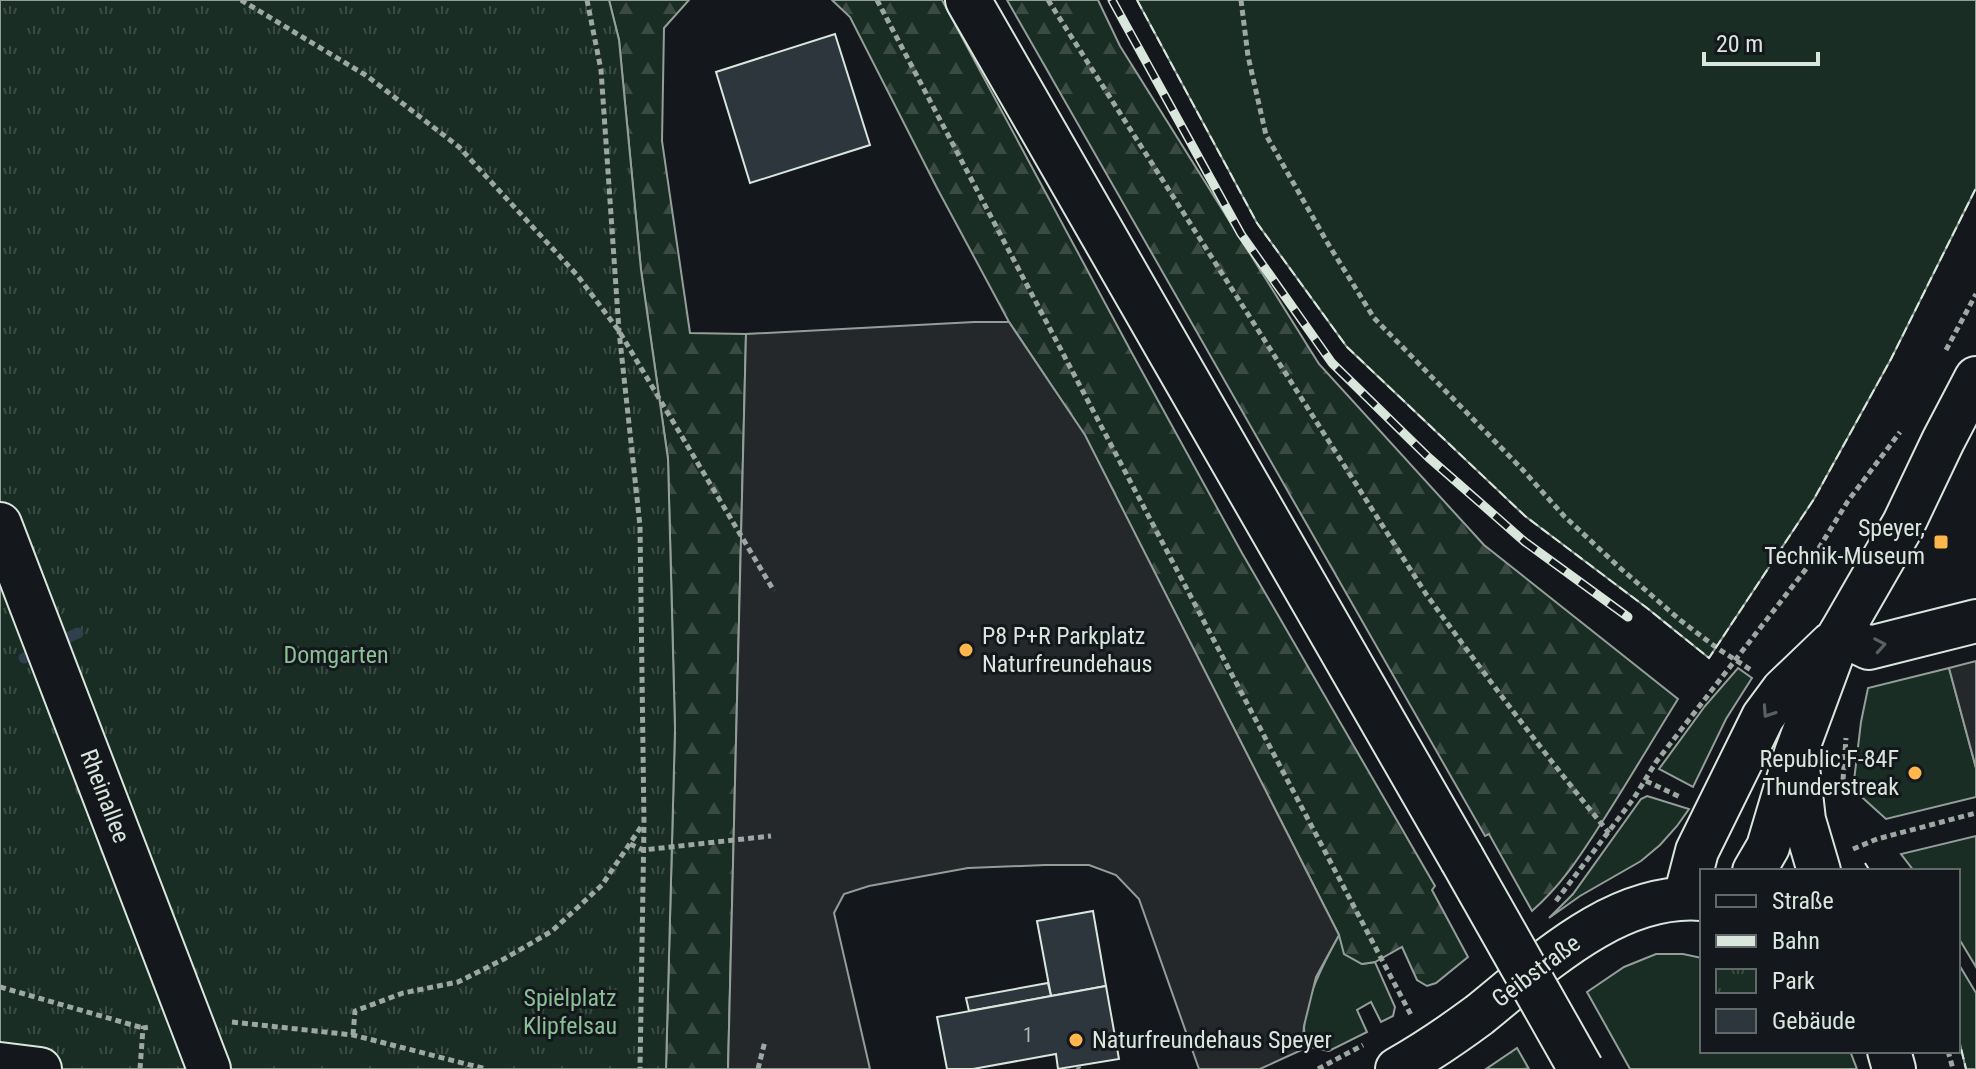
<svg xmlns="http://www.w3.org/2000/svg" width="1976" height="1069" font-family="'Roboto Condensed',sans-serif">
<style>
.green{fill:#1a2d24;stroke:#939e99;stroke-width:2}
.forest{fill:url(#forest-firs);stroke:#939e99;stroke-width:2}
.park{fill:url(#park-tufts);stroke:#939e99;stroke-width:2}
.parking{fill:#24282b;stroke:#939e99;stroke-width:2}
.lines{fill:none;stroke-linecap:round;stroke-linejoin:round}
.stream{stroke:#2f3f4d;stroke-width:11}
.building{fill:#2c363c;stroke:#d8e6dc;stroke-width:2}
.minor-casing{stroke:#d8e6dc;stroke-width:46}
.major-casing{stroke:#d8e6dc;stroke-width:48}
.path{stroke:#9da8a2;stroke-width:5;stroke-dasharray:6 4;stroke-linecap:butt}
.minor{stroke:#14181c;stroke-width:42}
.major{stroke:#14181c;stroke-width:44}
.rail-casing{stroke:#d8e6dc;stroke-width:9}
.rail{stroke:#14181c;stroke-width:6;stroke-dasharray:18;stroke-linecap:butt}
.major-bridge-casing{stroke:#d8e6dc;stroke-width:48;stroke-linecap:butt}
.major-bridge{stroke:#14181c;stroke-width:44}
.fence{stroke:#d8e6dc;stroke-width:2;stroke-dasharray:10 4;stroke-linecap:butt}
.oneway{stroke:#59605f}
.poi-dot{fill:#ffb74d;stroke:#14181c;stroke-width:3}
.labels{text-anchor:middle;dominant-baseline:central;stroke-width:6;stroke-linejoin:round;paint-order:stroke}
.number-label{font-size:20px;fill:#adbab4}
.poi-label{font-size:24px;fill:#d8e6dc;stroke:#14181c;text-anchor:end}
.park-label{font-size:24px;fill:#8ac095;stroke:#14181c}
.street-label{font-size:24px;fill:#d8e6dc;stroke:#14181c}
</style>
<defs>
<pattern id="forest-firs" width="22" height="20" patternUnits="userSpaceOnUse" patternTransform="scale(2)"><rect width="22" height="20" fill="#1a2d24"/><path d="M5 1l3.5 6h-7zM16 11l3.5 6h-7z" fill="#3b4b43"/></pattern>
<pattern id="park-tufts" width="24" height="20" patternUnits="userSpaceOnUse" patternTransform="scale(2)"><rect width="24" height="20" fill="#1a2d24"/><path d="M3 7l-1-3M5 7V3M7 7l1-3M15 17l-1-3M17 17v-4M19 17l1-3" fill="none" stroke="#3b4b43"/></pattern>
</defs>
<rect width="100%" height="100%" fill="#14181c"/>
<g class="green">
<polygon points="1137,0 1976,0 1976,188 1891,359 1814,499 1709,658 1647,608 1525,516 1347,347 1257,223"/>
<polygon points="1738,668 1752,678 1726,719 1693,787 1659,769 1705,706"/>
<polygon points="1949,668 1976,768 1976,797 1886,819 1853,789 1861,722 1868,688"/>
<polygon points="1647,796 1689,809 1677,826 1660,845 1641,861 1580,896 1549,918 1573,894 1641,799"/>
<polygon points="1976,836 1976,967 1958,937 1958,871 1914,871 1901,854"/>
<path d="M1339,935l6,19 17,10 13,-2 20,45 -2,9 -12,6 -10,-20 -14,8 10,22 -38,19 -21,-4c-15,-29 17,-86 31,-112z"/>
<polygon points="1656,954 1683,954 1702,958 1702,1051 1850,1051 1857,1069 1630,1069 1587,992 1624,967"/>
<polygon points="1958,963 1976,993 1976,1069 1966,1069 1958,1036"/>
</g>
<g class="forest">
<polygon points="609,0 689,0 664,28 662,141 690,333 746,334 728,1069 666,1069 675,729 668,459 641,270 619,40"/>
<polygon points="832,0 942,0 1133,355 1242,553 1435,886 1432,890 1468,957 1436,983 1427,986 1417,980 1402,947 1375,962 1362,964 1344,954 1339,935 1085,436 1009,322 937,188 850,17"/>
<path d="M1007,0h91l22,46 199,318 165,181 194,154c-25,40 -49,81 -74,120 -23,35 -40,64 -72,92l-43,-77 -4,2z"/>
<polygon points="1517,1048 1529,1069 1486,1069"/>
</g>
<polygon class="park" points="0,0 609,0 619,40 641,270 668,459 675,729 666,1069 0,1069"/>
<g class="parking">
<polygon points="974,322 1009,322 1085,435 1339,935 1316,977 1304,1026 1303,1038 1308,1047 1260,1069 1199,1069 1139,899 1116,875 1089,865 1045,865 968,868 869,886 844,894 834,913 870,1069 728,1069 746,334"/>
<polygon points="1976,661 1976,768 1949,668"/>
</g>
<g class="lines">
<polyline class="stream" points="24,658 78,633"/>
</g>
<g class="building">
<polygon points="835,34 870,145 750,183 716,72"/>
<polygon points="1093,911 1106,986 1051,996 1037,921"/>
<polygon points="1048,983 1051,996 969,1011 966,998"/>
<polygon points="1106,986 1119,1059 1058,1069 1056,1054 973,1069 947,1069 937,1017"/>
</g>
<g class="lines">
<g class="minor-casing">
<g id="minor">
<polyline points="0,524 209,1069"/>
<polyline points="1840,634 1869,648 1976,621"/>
<polyline points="1798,767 1804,820 1819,871"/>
<polyline points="1754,871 1768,847 1796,753 1840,634 1904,523 1943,441 1976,378"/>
<polyline points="1685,897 1697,851 1763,717 1783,690 1831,644"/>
<polyline points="1889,1051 1894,1069"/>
<polyline points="0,1064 40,1069"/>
<path d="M1397,1069c25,-14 59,-37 82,-54 62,-50 137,-123 223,-116"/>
</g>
</g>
<g class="major-casing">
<polyline id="major" points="968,0 1462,859"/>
</g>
<g class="path">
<polyline points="241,0 367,76 459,147 577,275 619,331 774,591"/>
<polyline points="587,0 601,70 619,331 640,526 644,824 640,1069"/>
<polyline points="877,0 1411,1015"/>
<path d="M1048,0l378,594c59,81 119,161 183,239"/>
<polyline points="1241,0 1248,56 1266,135 1327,242 1374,318 1522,469 1564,516 1619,567 1680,620 1717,648 1751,670"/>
<polyline points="1946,350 1976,294"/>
<polyline points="1843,780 1846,738"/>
<polyline points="1646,781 1680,797"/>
<polyline points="630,844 643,850 771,836"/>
<polyline points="1853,849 1877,839 1976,813"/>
<polyline points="1556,901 1634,798 1656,762 1806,569 1848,501 1900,432"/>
<polyline points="0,987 143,1028"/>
<polyline points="232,1022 353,1035 486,1069"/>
<polyline points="353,1035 355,1011 403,993 458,982 504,959 552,931 602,885 643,824"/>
<polyline points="1948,1051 1953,1069"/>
<polyline points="1078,1067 1079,1069"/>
<polyline points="140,1069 143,1028 150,1027"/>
<polyline points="758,1069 765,1041"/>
<polyline points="1318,1069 1363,1045"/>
</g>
<use href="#minor" class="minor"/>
<use href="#major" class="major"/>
<g class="rail-casing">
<polyline id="rail" points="1112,0 1241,234 1332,363 1428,457 1525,542 1628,617"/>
</g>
<use href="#rail" class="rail"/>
<g class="major-bridge-casing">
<polyline id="major-bridge" points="1462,859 1581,1069"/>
</g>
<use href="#major-bridge" class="major-bridge"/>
<g class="fence">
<polyline points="1137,0 1257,223 1347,347 1525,516 1647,608 1709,658 1814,499 1891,359 1976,188"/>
<polyline points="1865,863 1870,871"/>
<polyline points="1958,1036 1966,1069"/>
</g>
</g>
<defs><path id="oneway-chevron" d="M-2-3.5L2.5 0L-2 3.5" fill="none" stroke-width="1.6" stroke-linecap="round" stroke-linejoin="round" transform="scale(2)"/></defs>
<g class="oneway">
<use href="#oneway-chevron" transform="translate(1880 645) rotate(-10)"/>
<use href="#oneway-chevron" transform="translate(1768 712) rotate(124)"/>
</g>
<g class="poi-dot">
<rect x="1933" y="534" width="16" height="16" rx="4"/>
<circle cx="966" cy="650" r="8"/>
<circle cx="1915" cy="773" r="8"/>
<circle cx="1076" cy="1040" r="8"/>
</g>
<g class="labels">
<g class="number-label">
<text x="1028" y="1035">1</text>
</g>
<g class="poi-label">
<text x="1925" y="528">Speyer,<tspan x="1925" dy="28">Technik-Museum</tspan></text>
<text x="982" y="636" text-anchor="start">P8 P+R Parkplatz<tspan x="982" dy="28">Naturfreundehaus</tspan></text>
<text x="1899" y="759">Republic F-84F<tspan x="1899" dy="28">Thunderstreak</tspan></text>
<text x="1092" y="1040" text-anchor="start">Naturfreundehaus Speyer</text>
</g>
<g class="park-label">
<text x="336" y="655">Domgarten</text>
<text x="570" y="998">Spielplatz<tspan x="570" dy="28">Klipfelsau</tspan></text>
</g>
<g class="street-label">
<text transform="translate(105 796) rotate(69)">Rheinallee</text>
<text transform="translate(1536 971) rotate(-37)">Geibstraße</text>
</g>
</g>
<rect x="1700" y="869" width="260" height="184" fill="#14181c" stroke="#626a69" stroke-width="2"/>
<rect x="1716" y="895" width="40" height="12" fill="#14181c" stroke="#626a69" stroke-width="2"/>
<text x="1772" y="909" font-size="24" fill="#d8e6dc">Straße</text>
<rect x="1716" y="935" width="40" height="12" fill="#d8e6dc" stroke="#626a69" stroke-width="2"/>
<text x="1772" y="949" font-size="24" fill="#d8e6dc">Bahn</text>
<rect x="1716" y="969" width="40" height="24" fill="url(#park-tufts)" stroke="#626a69" stroke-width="2"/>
<text x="1772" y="989" font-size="24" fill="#d8e6dc">Park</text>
<rect x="1716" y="1009" width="40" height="24" fill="#2c363c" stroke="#626a69" stroke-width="2"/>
<text x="1772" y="1029" font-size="24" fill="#d8e6dc">Gebäude</text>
<path d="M1704 52v12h114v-12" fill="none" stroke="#d8e6dc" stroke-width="4"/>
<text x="1716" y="52" font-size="24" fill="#d8e6dc" stroke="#14181c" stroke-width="6" paint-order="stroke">20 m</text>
</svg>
